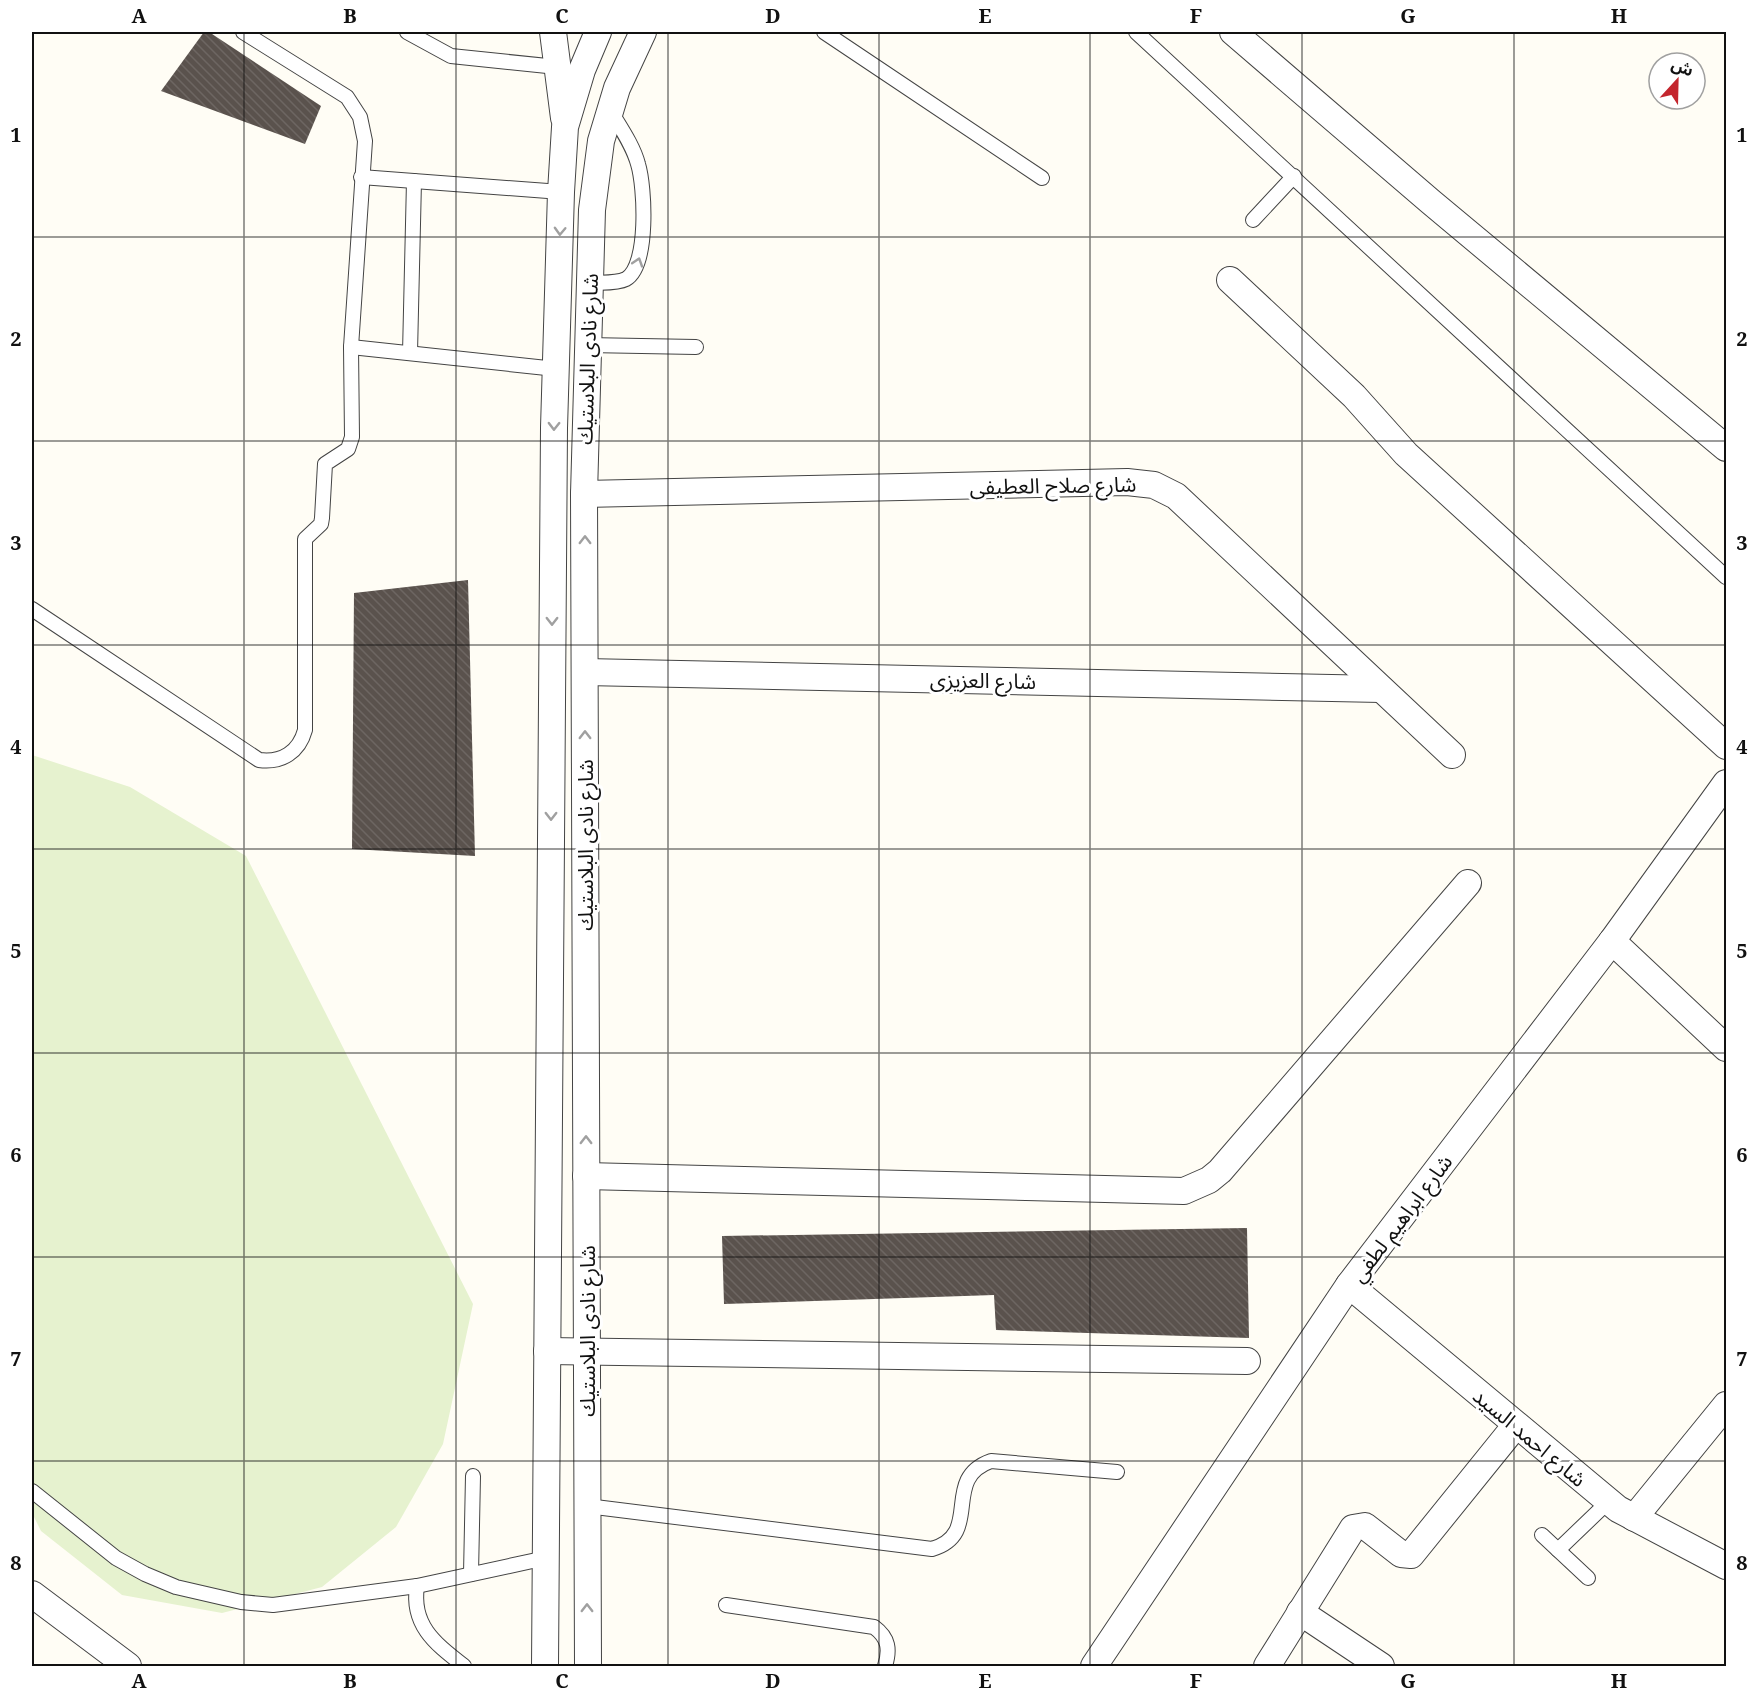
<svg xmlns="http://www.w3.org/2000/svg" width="1758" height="1698" font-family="'Noto Serif','Noto Sans Arabic',serif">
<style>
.pitch{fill:#e6f2cf}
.building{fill:url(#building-back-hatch)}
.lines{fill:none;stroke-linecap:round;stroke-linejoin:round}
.service-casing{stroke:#444;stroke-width:16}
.minor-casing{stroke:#444;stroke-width:28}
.service{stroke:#fff;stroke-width:14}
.minor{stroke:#fff;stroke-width:26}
.oneway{stroke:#a0a0a0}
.grid{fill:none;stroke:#111;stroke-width:1.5;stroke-opacity:0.55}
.labels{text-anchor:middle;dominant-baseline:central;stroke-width:6;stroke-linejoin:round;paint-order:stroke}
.street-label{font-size:21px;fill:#111;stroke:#fff}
.neatline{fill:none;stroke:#111;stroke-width:2}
.grid-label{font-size:20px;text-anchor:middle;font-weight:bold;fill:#111}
</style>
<defs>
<pattern id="building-back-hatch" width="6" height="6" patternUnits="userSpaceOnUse" patternTransform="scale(1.5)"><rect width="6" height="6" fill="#5a524d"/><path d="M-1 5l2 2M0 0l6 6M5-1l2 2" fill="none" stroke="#6d6662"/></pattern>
</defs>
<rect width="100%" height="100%" fill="#fffdf5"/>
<polygon class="pitch" points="32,755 130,787 246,856 473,1304 443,1444 396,1527 322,1587 222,1613 122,1595 41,1531 32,1513"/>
<g class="building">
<polygon points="204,32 209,32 321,106 305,144 161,91"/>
<polygon points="468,580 475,856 352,849 354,593"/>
<polygon points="1247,1228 1249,1338 996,1330 994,1295 724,1304 722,1236"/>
</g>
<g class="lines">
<g class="service-casing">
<g id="service">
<polyline points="407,32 451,56 557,67"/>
<polyline points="824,32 1042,178"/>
<polyline points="1136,32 1726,577"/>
<polyline points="361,177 561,192"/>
<polyline points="1253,220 1294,176"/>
<path d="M590,283c11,-1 26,1 36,-4 23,-13 19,-92 12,-115 -5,-19 -18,-37 -28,-54"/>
<polyline points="587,345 696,347"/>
<polyline points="351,347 556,369"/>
<polyline points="410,353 414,181"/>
<path d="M32,609l227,151c23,3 40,-8 46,-30v-191l16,-15 1,-6 3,-54 23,-15 4,-12 -1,-90 14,-206 -5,-24 -13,-20 -104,-65"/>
<polyline points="32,1491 116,1558 145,1574 176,1587 241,1602 273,1605 417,1586 546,1558"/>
<path d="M587,1506l345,43c52,-15 8,-70 59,-88l126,11"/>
<polyline points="1542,1535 1588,1578"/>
<polyline points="1558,1550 1608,1502"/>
<polyline points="471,1574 473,1476"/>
<path d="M417,1586c-6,40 19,58 47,80"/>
<path d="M726,1605l148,22c15,11 16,23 11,39"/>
</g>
</g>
<g class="minor-casing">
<g id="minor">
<polyline points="553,32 564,118"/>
<polyline points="1233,32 1431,202 1726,448"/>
<polyline points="1230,280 1354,396 1406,454 1726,746"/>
<polyline points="584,494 1127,482 1154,485 1176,496 1452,755"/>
<polyline points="585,672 1381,689"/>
<polyline points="1612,941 1726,1048"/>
<polyline points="586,1176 1184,1191 1209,1180 1220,1171 1468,883"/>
<polyline points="1349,1285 1618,1509 1726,1566"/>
<polyline points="547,1351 1247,1361"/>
<polyline points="1634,1518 1726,1405"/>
<polyline points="32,1594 128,1666"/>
<polyline points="1300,1612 1381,1666"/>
<polyline points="545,1666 554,428 561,192 565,127 582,70 598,32"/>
<polyline points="588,1666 584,494 592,210 601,141 617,88 643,32"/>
<polyline points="1094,1666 1349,1285 1612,941 1726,783"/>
<polyline points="1267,1666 1353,1528 1365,1526 1401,1554 1411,1555 1516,1425"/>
</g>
</g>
<use href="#service" class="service"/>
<use href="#minor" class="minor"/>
</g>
<defs><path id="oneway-chevron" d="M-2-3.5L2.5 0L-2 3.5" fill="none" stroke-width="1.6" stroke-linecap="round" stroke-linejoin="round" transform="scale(1.5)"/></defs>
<g class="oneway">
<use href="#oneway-chevron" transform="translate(560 231) rotate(92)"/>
<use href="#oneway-chevron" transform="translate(638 262) rotate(-72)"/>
<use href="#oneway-chevron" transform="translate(554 426) rotate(91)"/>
<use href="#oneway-chevron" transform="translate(585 540) rotate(-90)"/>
<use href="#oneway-chevron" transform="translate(552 621) rotate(90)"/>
<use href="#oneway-chevron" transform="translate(585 735) rotate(-90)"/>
<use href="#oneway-chevron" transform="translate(551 816) rotate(90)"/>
<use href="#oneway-chevron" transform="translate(586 1140) rotate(-90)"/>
<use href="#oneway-chevron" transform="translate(587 1608) rotate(-90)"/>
</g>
<path class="grid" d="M244,32v1634M456,32v1634M668,32v1634M879,32v1634M1090,32v1634M1302,32v1634M1514,32v1634M32,237h1694M32,441h1694M32,645h1694M32,849h1694M32,1053h1694M32,1257h1694M32,1461h1694"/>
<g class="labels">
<g class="street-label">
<text transform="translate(587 359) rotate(-88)">شارع نادى البلاستيك</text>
<text transform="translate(1053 485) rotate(-1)">شارع صلاح العطيفى</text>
<text transform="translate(983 680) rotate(1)">شارع العزيزى</text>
<text transform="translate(585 845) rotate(-90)">شارع نادى البلاستيك</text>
<text transform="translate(1401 1218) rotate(-53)">شارع ابراهيم لطفي</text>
<text transform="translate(587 1331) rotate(-90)">شارع نادى البلاستيك</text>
<text transform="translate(1530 1437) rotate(40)">شارع احمد السيد</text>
</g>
</g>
<rect width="1758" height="1698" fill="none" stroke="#ffffff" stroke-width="66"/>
<g transform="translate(1677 81) rotate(22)"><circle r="28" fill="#ffffff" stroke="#a0a0a0" stroke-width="1.5"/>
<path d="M0-4.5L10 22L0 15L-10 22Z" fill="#c4262e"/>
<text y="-9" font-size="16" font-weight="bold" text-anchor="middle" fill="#111111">ش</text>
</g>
<rect x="33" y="33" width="1692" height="1632" class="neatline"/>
<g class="grid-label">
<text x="139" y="23">A</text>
<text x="350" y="23">B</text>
<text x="562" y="23">C</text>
<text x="773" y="23">D</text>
<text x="985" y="23">E</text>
<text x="1196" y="23">F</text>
<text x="1408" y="23">G</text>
<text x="1619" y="23">H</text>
<text x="16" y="142">1</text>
<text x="1742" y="142">1</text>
<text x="16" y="346">2</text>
<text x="1742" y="346">2</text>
<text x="16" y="550">3</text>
<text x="1742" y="550">3</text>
<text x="16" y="754">4</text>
<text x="1742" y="754">4</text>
<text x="16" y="958">5</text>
<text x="1742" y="958">5</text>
<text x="16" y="1162">6</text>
<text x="1742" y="1162">6</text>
<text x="16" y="1366">7</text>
<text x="1742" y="1366">7</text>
<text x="16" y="1570">8</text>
<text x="1742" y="1570">8</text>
<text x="139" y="1688">A</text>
<text x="350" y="1688">B</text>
<text x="562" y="1688">C</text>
<text x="773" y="1688">D</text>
<text x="985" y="1688">E</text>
<text x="1196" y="1688">F</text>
<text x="1408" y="1688">G</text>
<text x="1619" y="1688">H</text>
</g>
</svg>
